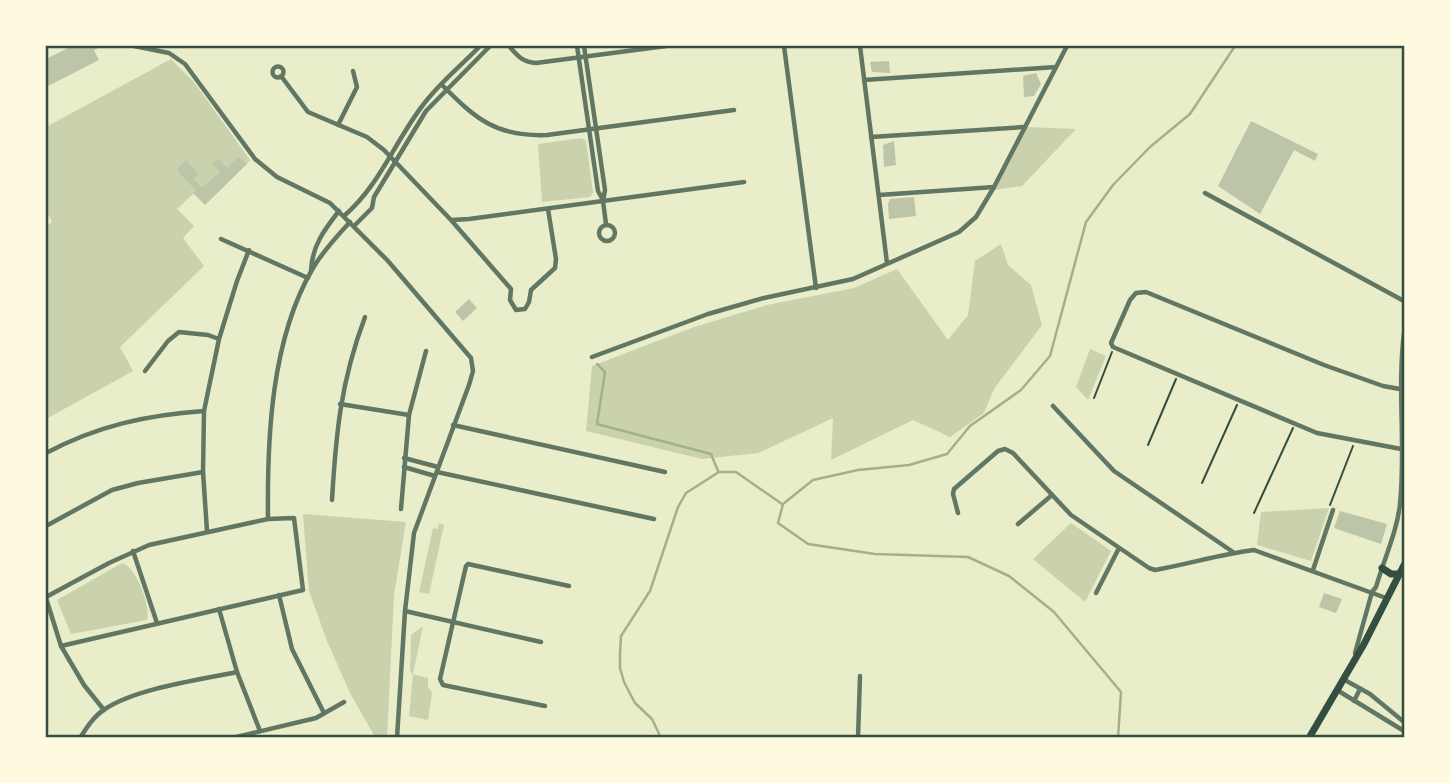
<svg xmlns="http://www.w3.org/2000/svg" width="1450" height="783" font-family="Lato,sans-serif">
<style>
.green{fill:#cad2ad}
.lines{fill:none;stroke-linecap:round;stroke-linejoin:round}
.stream{stroke:#a3b18a;stroke-width:2.5}
.building{fill:#bcc5a7}
.path{stroke:#344e41;stroke-width:2}
.minor{stroke:#617663;stroke-width:4.5}
.secondary{stroke:#344e41;stroke-width:7}
.neatline{fill:none;stroke:#344e41;stroke-width:2.5}
</style>
<rect width="100%" height="100%" fill="#e9edc9"/>
<g class="green">
<polygon points="171,59 194,82 250,160 247,164 239,156 227,167 218,158 212,164 220,172 202,187 194,179 199,174 186,161 176,170 196,191 177,209 194,226 183,238 204,266 120,347 133,371 46,419 46,226 52,222 46,211 46,127"/>
<polygon points="1027,127 1076,129 1022,186 994,190"/>
<polygon points="582,138 586,141 593,193 590,197 542,202 538,144"/>
<polygon points="1001,244 1008,265 1031,285 1042,325 994,389 984,413 950,437 913,420 831,460 833,418 758,453 702,459 586,431 592,366 694,327 767,305 854,288 897,269 948,340 968,315 975,261"/>
<polygon points="1090,349 1106,356 1088,400 1076,387"/>
<polygon points="1329,508 1311,561 1257,545 1261,512"/>
<polygon points="303,514 406,522 394,595 387,737 375,737 350,693 327,641 309,591"/>
<polygon points="439,523 444,525 429,594 419,592 433,528 438,529"/>
<polygon points="1071,523 1111,551 1085,602 1033,559"/>
<path d="M122,563c14,3 29,44 25,57l-76,14 -14,-34z"/>
<polygon points="423,626 413,674 428,678 428,687 432,693 428,720 409,716 413,675 410,670 411,635"/>
</g>
<g class="lines">
<g class="stream">
<polyline points="597,364 605,372 597,424 711,454 718,471"/>
<polyline points="661,738 652,719 635,703 624,682 620,668 620,653 621,636 650,591 678,507 686,493 719,472 736,472 782,504"/>
<polyline points="1118,738 1121,692 1054,612 1009,576 968,557 875,554 808,544 778,523 783,504 813,480 858,470 909,465 947,454 970,426 1021,390 1050,356 1086,222 1113,185 1150,147 1190,114 1235,46"/>
</g>
</g>
<g class="building">
<polygon points="72,46 103,46 94,50 99,60 46,87 46,59"/>
<polygon points="889,61 890,73 872,72 870,62"/>
<polygon points="1036,73 1041,84 1034,96 1024,97 1023,76"/>
<polygon points="1251,121 1318,154 1315,161 1294,150 1260,214 1218,186"/>
<polygon points="894,141 896,165 884,167 883,145"/>
<polygon points="239,156 247,164 205,205 193,193 196,191 176,170 186,160 199,174 194,179 202,187 220,172 212,164 218,158 227,167"/>
<polygon points="914,197 916,216 889,219 888,204 890,199"/>
<polygon points="469,299 477,308 463,321 455,312"/>
<polygon points="1340,511 1387,524 1381,544 1334,528"/>
<polygon points="1324,593 1342,599 1336,613 1319,607"/>
</g>
<g class="lines">
<g class="path">
<polyline points="1094,398 1112,352"/>
<polyline points="1148,445 1176,379"/>
<polyline points="1202,483 1237,405"/>
<polyline points="1330,505 1353,446"/>
<polyline points="1254,513 1293,428"/>
</g>
<g class="minor">
<polyline points="134,46 169,53 185,64 255,159 277,177 330,203 388,261 471,358 473,371 469,385 414,533 405,611 397,738"/>
<path d="M509,46c9,10 13,16 27,17l130,-17"/>
<polyline points="577,46 598,191 603,200"/>
<polyline points="584,46 605,190 603,201 606,224"/>
<polyline points="784,46 816,288"/>
<polyline points="860,46 887,263"/>
<circle cx="278" cy="72" r="5.5"/>
<polyline points="281,76 308,112 367,137 384,150 451,220 511,289 510,300 516,310 525,309 529,302 531,290 555,268 556,259 548,209"/>
<polyline points="864,80 1056,67"/>
<path d="M442,85c34,34 54,52 105,50l187,-25"/>
<polyline points="338,125 357,87 353,71"/>
<polyline points="871,137 1024,127"/>
<polyline points="1205,193 1404,301"/>
<polyline points="879,195 994,187"/>
<path d="M344,216c36,-31 51,-75 79,-111 16,-22 39,-40 57,-59"/>
<polyline points="452,220 469,219 744,182"/>
<circle cx="607" cy="233" r="8"/>
<polyline points="354,226 372,208 374,197 426,111 490,46"/>
<polyline points="221,239 308,278"/>
<path d="M311,271c1,-25 13,-41 28,-60"/>
<polyline points="592,357 708,314 764,298 853,279 959,232 976,217 994,187 1067,46"/>
<polyline points="145,371 168,341 179,332 208,335 219,339"/>
<polyline points="1400,389 1383,386 1324,365 1146,292 1136,293 1130,300 1111,343 1113,347 1317,433 1401,449"/>
<polyline points="340,404 409,415"/>
<polyline points="1053,406 1114,471 1233,552"/>
<polyline points="453,425 665,472"/>
<path d="M46,453c51,-27 100,-38 158,-42"/>
<polyline points="404,458 438,467"/>
<polyline points="404,467 435,476"/>
<polyline points="437,472 654,519"/>
<path d="M332,500c4,-68 9,-119 33,-183"/>
<polyline points="401,509 409,415 426,351"/>
<path d="M958,513l-5,-19 1,-5 44,-38 7,-2 8,4 58,62 78,53 6,2c34,-6 66,-16 99,-20l132,48"/>
<path d="M268,519c-1,-81 3,-180 45,-251 10,-17 24,-32 37,-46"/>
<polyline points="1018,524 1052,495"/>
<polyline points="46,526 112,490 138,483 203,472"/>
<polyline points="207,531 203,472 204,411 219,339 237,281 249,250"/>
<polyline points="133,551 157,623"/>
<polyline points="1313,570 1333,510"/>
<polyline points="1096,593 1119,548"/>
<polyline points="279,595 292,649 324,713"/>
<polyline points="46,597 109,563 149,545 268,519 294,518 303,590 61,646"/>
<polyline points="46,598 61,646 84,685 104,710"/>
<polyline points="219,609 237,672 260,731"/>
<polyline points="405,611 541,642"/>
<path d="M1355,653l17,-61 4,-5c8,-28 21,-55 24,-83 6,-57 -3,-114 4,-171"/>
<polyline points="1343,679 1370,694 1404,722"/>
<polyline points="1337,690 1404,731"/>
<polyline points="1354,701 1360,689"/>
<polyline points="545,706 443,685 440,679 466,566 468,564 569,586"/>
<path d="M80,738c7,-11 14,-22 25,-29 32,-21 94,-29 132,-37"/>
<polyline points="232,738 316,718 344,702"/>
<polyline points="858,738 860,676"/>
</g>
<g class="secondary">
<polyline points="1382,568 1391,574 1399,574"/>
<polyline points="1309,738 1364,644 1404,565"/>
</g>
</g>
<rect width="1450" height="783" fill="none" stroke="#fefae0" stroke-width="94"/>
<rect x="47" y="47" width="1356" height="689" class="neatline"/>
</svg>
